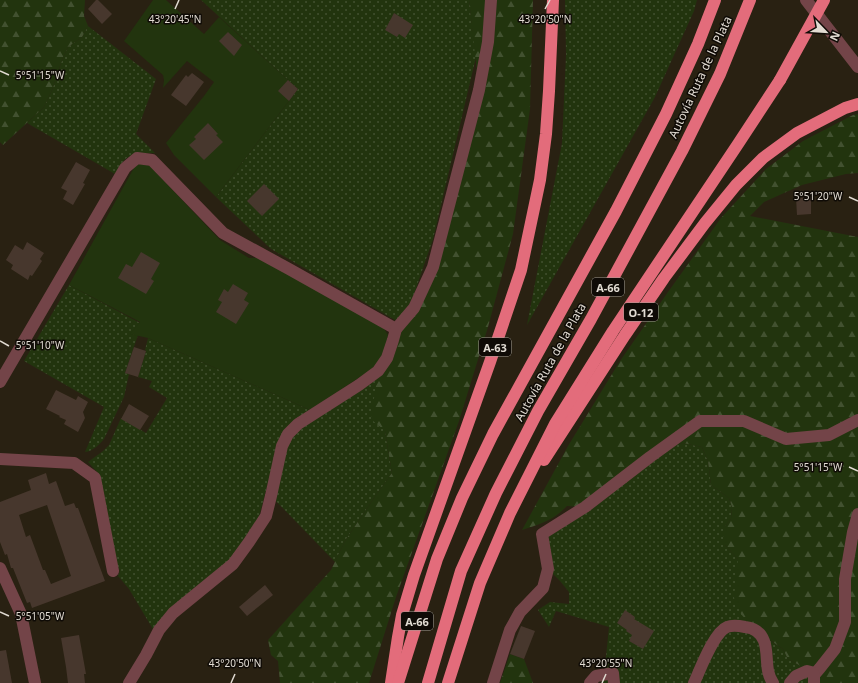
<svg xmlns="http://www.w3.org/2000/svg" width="858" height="683" font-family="'Noto Sans',sans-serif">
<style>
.grass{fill:url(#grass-dots)}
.forest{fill:url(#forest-firs)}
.garden{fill:#22340e}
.building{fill:#47372d;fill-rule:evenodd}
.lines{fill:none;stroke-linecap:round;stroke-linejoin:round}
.minor{stroke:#734448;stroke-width:12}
.motorway{stroke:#e36c7b;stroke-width:12}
.motorway-bridge{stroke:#e36c7b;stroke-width:12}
.ticks{fill:none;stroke:#e1dbd2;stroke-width:1.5}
.labels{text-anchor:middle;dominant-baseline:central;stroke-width:3;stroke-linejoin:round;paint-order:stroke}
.shield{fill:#0f0b06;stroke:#a29d95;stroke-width:1}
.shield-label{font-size:11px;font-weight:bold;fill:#e1dbd2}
.street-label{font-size:12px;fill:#e1dbd2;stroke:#0f0b06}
.ticks-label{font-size:10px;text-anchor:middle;fill:#e1dbd2;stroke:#0f0b06;stroke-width:3;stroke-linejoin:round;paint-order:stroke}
</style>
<defs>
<pattern id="grass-dots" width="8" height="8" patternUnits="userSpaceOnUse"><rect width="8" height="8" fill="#22340e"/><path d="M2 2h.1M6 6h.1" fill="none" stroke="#425130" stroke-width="1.8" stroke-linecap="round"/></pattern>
<pattern id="forest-firs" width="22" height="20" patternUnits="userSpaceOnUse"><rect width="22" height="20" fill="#22340e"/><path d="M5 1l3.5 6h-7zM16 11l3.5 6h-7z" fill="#425130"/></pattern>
</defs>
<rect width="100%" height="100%" fill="#292112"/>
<g class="grass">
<polygon points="201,0 469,0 476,57 433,239 411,303 397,321 271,249 216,197 298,89"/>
<polygon points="565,0 697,0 694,11 655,97 527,325 562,143 566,55"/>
<path d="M88,26l68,53 -20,55 19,19c-11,0 -22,-1 -31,7 -3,4 -6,10 -9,14l-88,-51 17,-16 8,-17 10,-30 6,-13 14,-10z"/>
<path d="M69,285l71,38 -9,11 7,1 -13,38 4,1 -5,23 -20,42c-5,6 -11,12 -19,13l19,-45 -80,-46z"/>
<polygon points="148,338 310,410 283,434 268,483 257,524 229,562 154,631 129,589 118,576 120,571 117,564 98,473 88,462 103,451 109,445 121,418 146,433 167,398 149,387 152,381 138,377 146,351 145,350"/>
<polygon points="378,371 385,431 392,473 376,495 345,541 335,562 271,496 288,434"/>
<polygon points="683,443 702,447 708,461 711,485 729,498 732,507 731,519 725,526 725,545 738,559 760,634 783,649 788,659 799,665 807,671 815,683 602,683 605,666 609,627 556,611 549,627 538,610 550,602 569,604 569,592 560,581 548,569 542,534 667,445"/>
</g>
<g class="forest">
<polygon points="0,0 85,0 84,16 88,26 82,37 68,47 62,60 52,90 44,107 3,145 0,142"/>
<polygon points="469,0 533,0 530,109 513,234 488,327 459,421 396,597 369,683 280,683 278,661 271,655 268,640 331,570 345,541 376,495 392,473 385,431 371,419 378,371 433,267 479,90"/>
<path d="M858,114v59l-12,1 -44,11 -38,17 -14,14 108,21v446h-43l-8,-12 -8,-6 -11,-6 -5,-10 -29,-20 -13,-15 -7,-16 4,-39 -13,-14 -2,-10 2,-9 6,-7 1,-12 -3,-9 -18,-13 -3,-24 -6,-14 -19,-4 -16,2 -82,62 -18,-1c-14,15 -27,18 -45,24l46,-84 52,-85 48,-69 53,-74 45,-49 37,-28 50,-26z"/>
<polygon points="510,654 524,659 533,683 500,683"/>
</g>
<g class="garden">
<polygon points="153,0 166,0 204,34 219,17 298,89 216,197 174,155 166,143 204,96 214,82 187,61 163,88 164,80 163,75 124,41"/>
<polygon points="141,163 150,166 220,240 249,258 262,258 383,327 388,335 385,351 380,362 369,371 310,410 148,338 130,334 140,322 69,285 135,166"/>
</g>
<g class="building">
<polygon points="96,0 98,0 112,14 102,24 88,9"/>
<polygon points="394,13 413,25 405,38 399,34 397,37 385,30"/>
<polygon points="228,32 242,45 234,56 219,41"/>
<polygon points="192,73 204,82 186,106 171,95 186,75 188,77"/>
<polygon points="288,80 298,89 289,101 278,91"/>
<polygon points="208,123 218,134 216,135 223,142 204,160 189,145 196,139 194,137"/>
<polygon points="76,162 90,170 83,183 85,184 73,205 63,199 67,191 61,188"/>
<polygon points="264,184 279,199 262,216 247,201"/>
<polygon points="811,197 811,214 797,215 796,198"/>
<polygon points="27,242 44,253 40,259 42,261 32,276 30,275 28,280 11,269 13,265 6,260 15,245 23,250"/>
<polygon points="141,252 160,263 151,279 154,281 146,294 118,278 126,264 132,267"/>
<polygon points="233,284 248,293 244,300 249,303 236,324 216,312 222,302 218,300 224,289 228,292"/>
<polygon points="134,347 146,351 138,377 125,373"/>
<polygon points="56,390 76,400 78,396 88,402 83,412 85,418 78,432 64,424 66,420 59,417 60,416 46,409"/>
<polygon points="129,404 149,416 140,430 121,419"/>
<path d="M46,473l3,11 7,-3 9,25 9,-3 2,5h2l27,73 -73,27 -2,-6 -3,1 -14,-35h-2l-4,-14 -2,1 -5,-13v-40l31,-12 -3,-10zM47,505l24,71 -20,8 -6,-14h-2l-13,-35 -4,2 -7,-22z"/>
<polygon points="265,585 273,595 247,616 239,607"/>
<polygon points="625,610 635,617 634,619 654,631 643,649 629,641 632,635 626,631 627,630 617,623"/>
<polygon points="521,626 535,631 524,659 510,654"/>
<polygon points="79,635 86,674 84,674 85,683 68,683 66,667 61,638"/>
<polygon points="6,650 12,683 0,683 0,651"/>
</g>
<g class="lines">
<g class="minor">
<polyline points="806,0 858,67"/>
<polyline points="0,382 125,168 137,158 152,160 223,233 289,269 396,329"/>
<polyline points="0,459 74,463 95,478 113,571"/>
<polyline points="0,568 21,614 35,683"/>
<polyline points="814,675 820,668 835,649 845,622 845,579 853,532 858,514"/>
<polyline points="129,683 146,655 159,630 173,613 233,564 249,542 266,516 271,496 282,446 288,434 298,424 359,385 378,371 387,358 393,340 396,329 414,308 433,267 479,90 488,42 491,0"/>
<polyline points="493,683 510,630 520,612 543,588 548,569 542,534 585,507 650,457 700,421 744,421 786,439 829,435 858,420"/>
<polyline points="590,683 596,676 613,673 614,683"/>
<path d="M694,683c6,-13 20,-51 33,-56 5,-2 13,-1 18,0 9,1 16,6 19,14 5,13 0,29 9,42"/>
<polyline points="790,683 796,676 807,671 811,672 814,675 814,682"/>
</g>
<g class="motorway">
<polyline points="544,460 625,335 664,278 705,223 736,185 763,158 797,133 845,108 858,104"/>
<polyline points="391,683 398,637 402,615 414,575 490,362 521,270 540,180 546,134 549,91 553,0"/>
<polyline points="398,683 437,559 462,498 493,434 616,211 666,114 698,44 715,0"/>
<polyline points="428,683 461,571 496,493 538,411 591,319 682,151 720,74 750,0"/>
<polyline points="448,683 480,583 510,513 555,424 613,331 738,144 780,80"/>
</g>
<polyline class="motorway-bridge" points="780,80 824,0"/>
</g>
<path class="ticks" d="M175,9l4,-9M545,9l5,-9M0,71l9,4M849,197l9,4M0,341l9,5M849,467l9,4M0,612l9,4M231,683l4,-9M602,683l4,-9"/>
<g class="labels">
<g class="shield">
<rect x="592" y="278" width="32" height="18" rx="3"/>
<rect x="624" y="303" width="34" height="18" rx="3"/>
<rect x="479" y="338" width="32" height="18" rx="3"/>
<rect x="401" y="612" width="32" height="18" rx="3"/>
</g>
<g class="shield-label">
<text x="608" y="287">A-66</text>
<text x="641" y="312">O-12</text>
<text x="495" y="347">A-63</text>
<text x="417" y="621">A-66</text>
</g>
<g class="street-label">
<text transform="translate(700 77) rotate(-65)">Autovía Ruta de la Plata</text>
<text transform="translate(550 362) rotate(-61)">Autovía Ruta de la Plata</text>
</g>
</g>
<g class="ticks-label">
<text x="175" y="23">43°20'45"N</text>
<text x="545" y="23">43°20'50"N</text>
<text x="40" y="79">5°51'15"W</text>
<text x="818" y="200">5°51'20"W</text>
<text x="40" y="349">5°51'10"W</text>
<text x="818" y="471">5°51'15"W</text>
<text x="40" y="620">5°51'05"W</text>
<text x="235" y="667">43°20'50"N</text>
<text x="606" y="667">43°20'55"N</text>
</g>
<g transform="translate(826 32) rotate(115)" stroke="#0f0b06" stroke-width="3" paint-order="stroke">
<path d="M0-3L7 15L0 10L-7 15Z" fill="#e1dbd2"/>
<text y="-6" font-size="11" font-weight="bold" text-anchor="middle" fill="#e1dbd2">N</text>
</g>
</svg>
